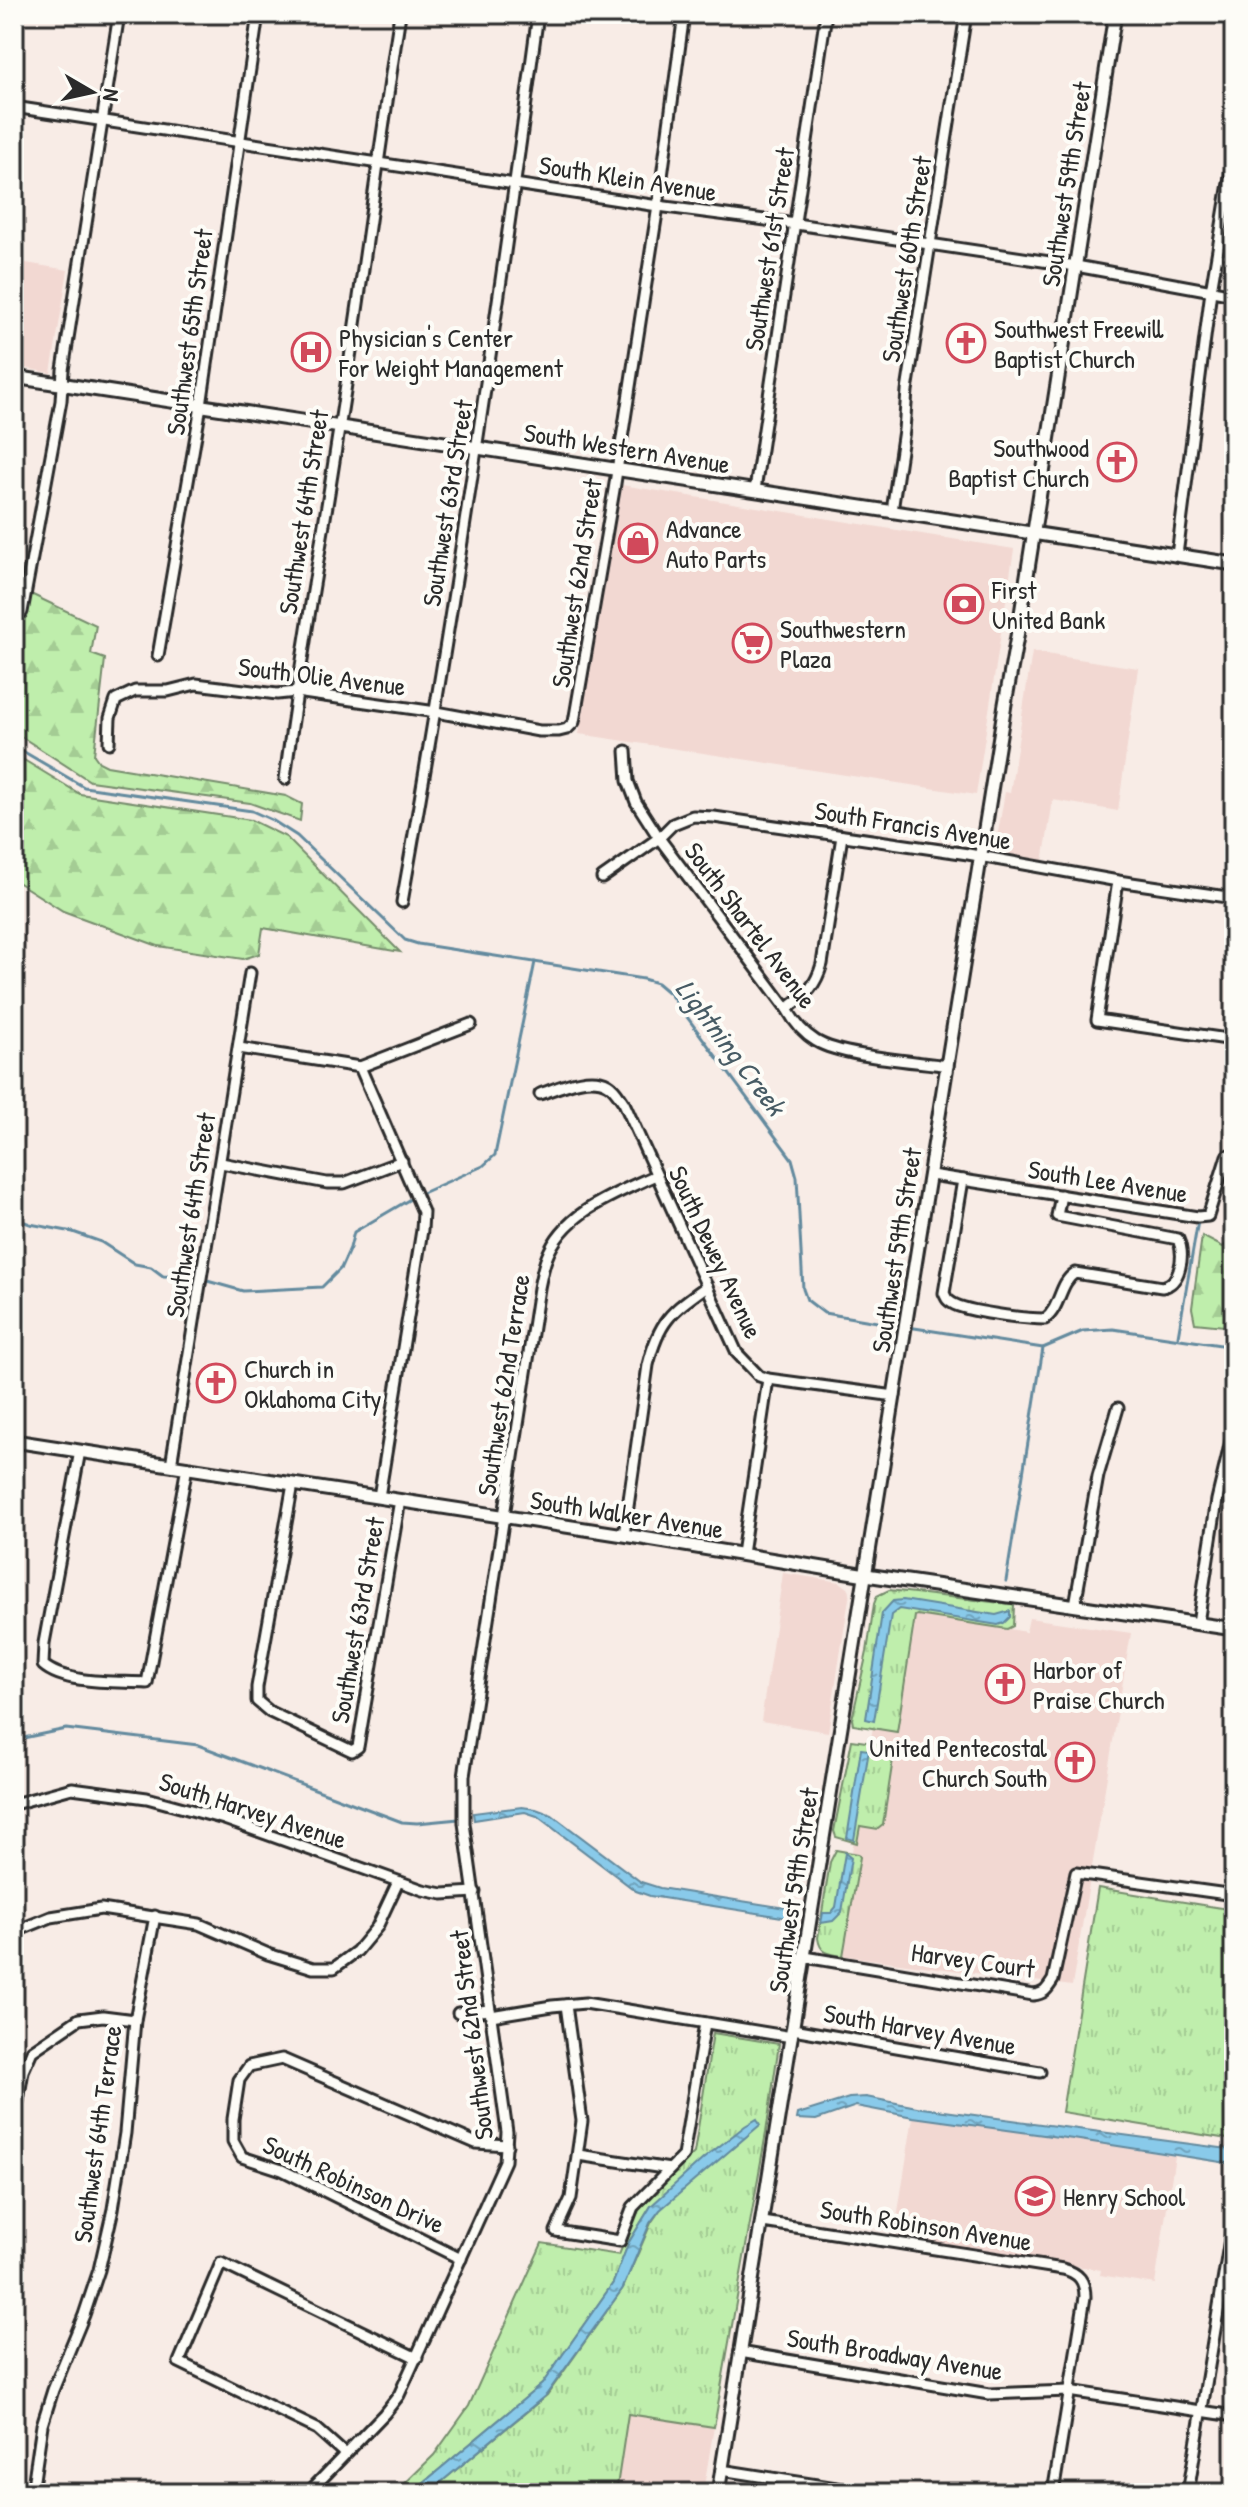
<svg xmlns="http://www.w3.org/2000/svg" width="1248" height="2507" font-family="'Patrick Hand',sans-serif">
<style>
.built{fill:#f2d8d2}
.grass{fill:url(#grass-tufts);stroke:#758c6c;stroke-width:2}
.forest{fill:url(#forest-firs);stroke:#758c6c;stroke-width:2}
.water{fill:url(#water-ripples);stroke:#638a9e;stroke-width:2}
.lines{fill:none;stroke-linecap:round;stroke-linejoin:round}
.stream{stroke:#638a9e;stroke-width:3}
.minor-casing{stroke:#2b2b2b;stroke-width:15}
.major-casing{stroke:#2b2b2b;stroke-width:17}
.minor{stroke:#fdfcf7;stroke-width:9}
.major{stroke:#fdfcf7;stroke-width:11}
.labels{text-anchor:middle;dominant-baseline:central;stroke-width:8;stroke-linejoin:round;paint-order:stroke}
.street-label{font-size:26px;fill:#2b2b2b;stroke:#fdfcf7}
.poi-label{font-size:26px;fill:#2b2b2b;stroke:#fdfcf7;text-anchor:start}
.water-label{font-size:28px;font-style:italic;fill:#475b64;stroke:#fdfcf7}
</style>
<defs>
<pattern id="grass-tufts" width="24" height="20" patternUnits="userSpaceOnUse" patternTransform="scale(2)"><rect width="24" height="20" fill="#bfeeac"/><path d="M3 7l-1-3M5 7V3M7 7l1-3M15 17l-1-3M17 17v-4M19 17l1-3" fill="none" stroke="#a4cc94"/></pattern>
<pattern id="forest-firs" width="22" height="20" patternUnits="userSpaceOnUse" patternTransform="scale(2)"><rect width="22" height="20" fill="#bfeeac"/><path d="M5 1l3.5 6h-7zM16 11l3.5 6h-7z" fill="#a4cc94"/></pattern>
<pattern id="water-ripples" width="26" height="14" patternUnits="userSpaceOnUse" patternTransform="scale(2)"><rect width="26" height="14" fill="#89caea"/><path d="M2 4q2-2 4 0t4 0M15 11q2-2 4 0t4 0" fill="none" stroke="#70a4be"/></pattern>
</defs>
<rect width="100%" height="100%" fill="#f8ece6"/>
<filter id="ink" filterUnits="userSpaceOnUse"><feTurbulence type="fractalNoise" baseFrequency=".0125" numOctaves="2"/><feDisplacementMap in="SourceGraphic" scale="16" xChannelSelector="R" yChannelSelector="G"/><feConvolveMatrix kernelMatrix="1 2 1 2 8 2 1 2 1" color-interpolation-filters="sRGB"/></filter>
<g filter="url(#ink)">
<g class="built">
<polygon points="14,261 68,270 51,373 14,366"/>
<polygon points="622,485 1014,549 976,795 579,734"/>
<polygon points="1032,652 1138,668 1118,811 1053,800 1043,862 998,853 997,838 1005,792 1010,793"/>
<polygon points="783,1573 840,1582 848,1588 850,1592 828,1732 761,1721"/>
<polygon points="899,1609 1026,1632 1029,1618 1131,1633 1072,1986 832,1954 842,1911 874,1721"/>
<polygon points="913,2117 1073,2139 1175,2156 1155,2284 1100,2275 1101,2270 894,2237"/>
<polygon points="628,2414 714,2427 703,2493 616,2493"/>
</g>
<g class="grass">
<polygon points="889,1590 1010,1604 1014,1606 1013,1626 1007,1629 917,1615 915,1616 897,1732 853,1725 852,1719 867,1652 874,1604 877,1596"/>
<polygon points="852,1740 895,1746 883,1825 878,1829 860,1826 857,1843 836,1837 834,1831"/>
<path d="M836,1850l22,4 2,3 -17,99c-13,-2 -23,-2 -25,-18l12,-76z"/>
<polygon points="1098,1888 1234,1910 1234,2140 1062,2112"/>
<polygon points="713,2033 779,2044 766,2133 714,2427 628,2414 616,2493 428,2493 547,2395 623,2288 651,2223 660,2210 651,2206 629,2242 613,2283 542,2384 411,2493 395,2493 434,2455 469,2406 542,2243 619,2255 637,2211 694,2153"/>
</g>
<g class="forest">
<polygon points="14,586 96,625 91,654 105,659 94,755 99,762 107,766 286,796 302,804 300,821 250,803 90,781 14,732"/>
<polygon points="14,754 80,794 251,820 286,837 400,952 263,928 259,954 243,959 158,946 63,911 14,880"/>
<path d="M1234,1167v160l-39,-4 -3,-15 10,-72 21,11 9,-9c-2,-25 -8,-47 2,-71z"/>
</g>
<g class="water">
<polygon points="903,1600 996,1615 1010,1611 1010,1617 1004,1623 998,1625 899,1609 891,1615 874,1721 866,1719 882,1613 893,1601"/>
<polygon points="861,1749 869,1750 854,1840 847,1838"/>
<polygon points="522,1807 536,1809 552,1815 641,1882 660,1888 798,1910 796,1918 782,1917 650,1896 636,1891 537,1816 525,1812 474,1820 473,1813"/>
<polygon points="845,1853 851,1858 842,1912 833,1921 821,1923 823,1913 831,1913 836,1907"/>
<polygon points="866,2097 922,2108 1228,2149 1234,2151 1234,2164 1073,2139 913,2117 856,2106 816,2120 797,2119 798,2114 849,2098"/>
<polygon points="757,2119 760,2125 660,2210 650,2223 623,2288 546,2395 428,2493 411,2493 542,2384 613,2283 629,2242 651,2206 703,2159 745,2126"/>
</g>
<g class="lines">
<g class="stream">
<polyline points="14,746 84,787 252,811 272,820 297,836 405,940 418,944 643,979 657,983 670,994 792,1159 797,1177 803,1289 807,1300 824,1313 901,1326"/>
<polyline points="422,1193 483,1166 495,1155 535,962"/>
<polyline points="14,1218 30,1224 73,1232 101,1242 135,1264 151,1267 163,1276 193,1277 243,1291 322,1287 341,1268 350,1248 354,1232 412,1198"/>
<polyline points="908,1327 1043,1348 1083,1331 1113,1329 1234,1347"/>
<polyline points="1178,1336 1198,1221"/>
<polyline points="1006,1581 1043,1348"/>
<polyline points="14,1740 66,1729 198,1745 402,1822 417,1823 459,1819"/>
</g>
<g class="minor-casing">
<g id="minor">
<polyline points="1213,14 1234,17"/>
<polyline points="14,107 658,206 796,224 1076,266 1234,295"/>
<polyline points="755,490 826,14"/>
<polyline points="892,511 904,430 907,391 966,14"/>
<polyline points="1177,555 1211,291 1234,153"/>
<polyline points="22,612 61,401 63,370 119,14"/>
<polyline points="158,656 201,406 258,14"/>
<polyline points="109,743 110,718 116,700 135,691 168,691 196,684 277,694 296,692 436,712 539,731 559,731 567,729 574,722 614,490 658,206 684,14"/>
<path d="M626,751l2,30 8,21 23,36 128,171c7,13 16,24 29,32 26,16 99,20 132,25"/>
<path d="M285,779c14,-113 35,-225 52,-337 23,-142 41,-285 63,-428"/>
<polyline points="602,878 659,838 673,824 693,816 714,817 968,854 1118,881 1234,898"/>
<polyline points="1118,881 1097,1020 1234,1040"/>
<path d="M402,902c53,-295 96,-591 136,-888"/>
<path d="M787,1009c19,-15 28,-21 35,-45l20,-128"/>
<polyline points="239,1048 360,1067 471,1024"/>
<polyline points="360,1067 423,1212 422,1230 379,1497"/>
<path d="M540,1094c18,-6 49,-21 68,-10 7,4 11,12 16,19l113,250 22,23 9,3 127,17"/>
<polyline points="221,1163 327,1183 344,1183 402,1161"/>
<polyline points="931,1175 1198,1217 1208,1216 1227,1156 1234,1153"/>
<path d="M963,1180l-19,113c3,6 2,6 8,10 14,9 75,16 93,16 16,-12 14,-36 30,-46l87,14c19,-3 23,-32 16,-48l-121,-23 4,-21"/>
<path d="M80,1451l-36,192 -1,22c23,20 74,16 104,18l40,-216"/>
<polyline points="171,1465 250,973"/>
<polyline points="293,1484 257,1687 257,1701 270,1712 352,1751 358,1747 400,1500"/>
<path d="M624,1535l24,-170c11,-45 23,-53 59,-79"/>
<polyline points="742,1554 768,1379"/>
<polyline points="1075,1605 1098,1476 1118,1408"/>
<polyline points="1198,1623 1217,1500 1231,1441"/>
<polyline points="14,1804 72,1788 147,1798 224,1819 423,1890 443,1894 475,1892"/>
<polyline points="1230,1895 1234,1872"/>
<polyline points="14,1932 51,1917 101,1909 199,1924 268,1954 313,1968 334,1968 357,1951 377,1927 398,1882"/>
<path d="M805,1957l228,38c12,-1 14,-6 20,-15l23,-107 158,22"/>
<polyline points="566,2005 582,2121 571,2198 556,2231 620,2241 633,2207 683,2156 705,2023"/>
<polyline points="458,2013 490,2010"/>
<polyline points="491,2016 552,2006 585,2003 792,2037"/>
<polyline points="793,2029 1040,2072"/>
<polyline points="14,2125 23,2071 32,2051 79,2019 103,2016 135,2020"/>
<polyline points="578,2155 670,2169"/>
<path d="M763,2222l300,47c16,4 22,12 22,28l-32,196"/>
<polyline points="461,2259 282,2170 242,2157 233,2141 233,2119 239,2080 249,2066 282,2059 476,2143 507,2145"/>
<polyline points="740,2352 989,2394 1069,2391 1234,2416"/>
<polyline points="345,2454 317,2429 179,2362 221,2263 417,2358"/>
<polyline points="721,2470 869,2493"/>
<polyline points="32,2493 42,2425 53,2390 84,2315 99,2270 113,2209 125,2133 135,2020 155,1916"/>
<path d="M308,2493l76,-79 15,-19 106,-234 2,-29 -43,-309v-47l75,-488c2,-10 4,-21 8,-31 17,-45 68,-63 109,-82"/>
<polyline points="1188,2493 1234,2215"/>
</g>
</g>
<g class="major-casing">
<g id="major">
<polyline points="14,377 1234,564"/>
<polyline points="14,1441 624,1535 866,1575 1234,1629"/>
<polyline points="718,2493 1005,704 1020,620 1115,14"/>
</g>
</g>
<use href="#minor" class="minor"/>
<use href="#major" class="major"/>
</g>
</g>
<defs>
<g id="church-ring" transform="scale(2)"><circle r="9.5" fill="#fdfcf7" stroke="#d1495b" stroke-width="1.5"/><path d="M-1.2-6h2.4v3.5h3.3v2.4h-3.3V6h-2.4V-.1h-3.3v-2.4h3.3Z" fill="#d1495b"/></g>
<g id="hospital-ring" transform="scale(2)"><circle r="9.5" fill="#fdfcf7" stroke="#d1495b" stroke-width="1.5"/><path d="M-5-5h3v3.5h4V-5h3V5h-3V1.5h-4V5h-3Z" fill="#d1495b"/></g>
<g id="shop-ring" transform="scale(2)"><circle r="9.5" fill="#fdfcf7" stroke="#d1495b" stroke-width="1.5"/><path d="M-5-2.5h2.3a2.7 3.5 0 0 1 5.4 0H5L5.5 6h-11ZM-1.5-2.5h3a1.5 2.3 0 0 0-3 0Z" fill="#d1495b"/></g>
<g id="bank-ring" transform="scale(2)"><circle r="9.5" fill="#fdfcf7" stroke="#d1495b" stroke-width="1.5"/><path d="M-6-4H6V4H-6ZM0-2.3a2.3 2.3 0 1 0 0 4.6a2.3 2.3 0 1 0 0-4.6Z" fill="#d1495b"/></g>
<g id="supermarket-ring" transform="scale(2)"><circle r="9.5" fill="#fdfcf7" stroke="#d1495b" stroke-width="1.5"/><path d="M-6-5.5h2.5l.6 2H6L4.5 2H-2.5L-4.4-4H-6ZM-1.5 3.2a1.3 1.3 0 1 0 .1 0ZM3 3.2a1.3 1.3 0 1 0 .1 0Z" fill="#d1495b"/></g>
<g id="school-ring" transform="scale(2)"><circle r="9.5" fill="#fdfcf7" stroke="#d1495b" stroke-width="1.5"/><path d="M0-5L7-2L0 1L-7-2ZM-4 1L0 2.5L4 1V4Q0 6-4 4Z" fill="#d1495b"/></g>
</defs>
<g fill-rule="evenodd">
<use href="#church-ring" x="966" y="343"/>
<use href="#hospital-ring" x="311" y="352"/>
<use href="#church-ring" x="1117" y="462"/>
<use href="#shop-ring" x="638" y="543"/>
<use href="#bank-ring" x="964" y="604"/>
<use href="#supermarket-ring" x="752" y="643"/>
<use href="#church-ring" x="216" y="1383"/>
<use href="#church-ring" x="1005" y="1684"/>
<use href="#church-ring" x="1075" y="1762"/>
<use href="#school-ring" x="1035" y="2196"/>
</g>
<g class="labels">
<g class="street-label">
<text transform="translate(628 178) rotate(9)">South Klein Avenue</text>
<text transform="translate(1066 184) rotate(-81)">Southwest 59th Street</text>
<text transform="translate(769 249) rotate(-81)">Southwest 61st Street</text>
<text transform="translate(906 259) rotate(-81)">Southwest 60th Street</text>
<text transform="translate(189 332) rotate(-82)">Southwest 65th Street</text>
<text transform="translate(627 448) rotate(9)">South Western Avenue</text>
<text transform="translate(447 503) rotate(-81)">Southwest 63rd Street</text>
<text transform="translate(303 512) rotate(-81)">Southwest 64th Street</text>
<text transform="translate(576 583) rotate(-81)">Southwest 62nd Street</text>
<text transform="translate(322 676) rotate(7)">South Olie Avenue</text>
<text transform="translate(913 825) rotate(9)">South Francis Avenue</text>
<text transform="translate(751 925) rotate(53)">South Shartel Avenue</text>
<text transform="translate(1108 1181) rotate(9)">South Lee Avenue</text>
<text transform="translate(190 1215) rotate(-81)">Southwest 64th Street</text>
<text transform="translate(896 1250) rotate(-81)">Southwest 59th Street</text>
<text transform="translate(716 1252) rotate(65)">South Dewey Avenue</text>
<text transform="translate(503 1385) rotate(-81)">Southwest 62nd Terrace</text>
<text transform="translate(627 1514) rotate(9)">South Walker Avenue</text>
<text transform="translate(357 1620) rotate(-80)">Southwest 63rd Street</text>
<text transform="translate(253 1810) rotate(18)">South Harvey Avenue</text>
<text transform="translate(793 1890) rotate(-81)">Southwest 59th Street</text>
<text transform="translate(973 1960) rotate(8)">Harvey Court</text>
<text transform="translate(920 2029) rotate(10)">South Harvey Avenue</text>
<text transform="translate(471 2035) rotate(-97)">Southwest 62nd Street</text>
<text transform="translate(97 2134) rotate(-82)">Southwest 64th Terrace</text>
<text transform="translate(354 2184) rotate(25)">South Robinson Drive</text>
<text transform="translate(926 2225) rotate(9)">South Robinson Avenue</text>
<text transform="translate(895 2354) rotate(9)">South Broadway Avenue</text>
</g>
<g class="poi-label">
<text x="994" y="328">Southwest Freewill<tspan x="994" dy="30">Baptist Church</tspan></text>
<text x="339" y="337">Physician's Center<tspan x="339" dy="30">For Weight Management</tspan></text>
<text x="1089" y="447" text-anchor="end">Southwood<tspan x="1089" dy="30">Baptist Church</tspan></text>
<text x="666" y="528">Advance<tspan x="666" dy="30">Auto Parts</tspan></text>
<text x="992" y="589">First<tspan x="992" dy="30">United Bank</tspan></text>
<text x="780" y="628">Southwestern<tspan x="780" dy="30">Plaza</tspan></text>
<text x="244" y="1368">Church in<tspan x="244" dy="30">Oklahoma City</tspan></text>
<text x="1033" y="1669">Harbor of<tspan x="1033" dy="30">Praise Church</tspan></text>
<text x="1047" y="1747" text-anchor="end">United Pentecostal<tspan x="1047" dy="30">Church South</tspan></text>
<text x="1063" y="2196">Henry School</text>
</g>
<g class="water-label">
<text transform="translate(731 1047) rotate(53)">Lightning Creek</text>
</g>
</g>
<rect width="1248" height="2507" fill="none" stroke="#fdfcf7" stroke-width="48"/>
<rect x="24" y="24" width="1200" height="2459" fill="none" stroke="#2b2b2b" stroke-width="3" filter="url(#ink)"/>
<g transform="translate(92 92) rotate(99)" stroke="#fdfcf7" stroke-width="6" paint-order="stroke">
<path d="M0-6L14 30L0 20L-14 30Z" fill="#2b2b2b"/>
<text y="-12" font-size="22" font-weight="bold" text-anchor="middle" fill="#2b2b2b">N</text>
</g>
</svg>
